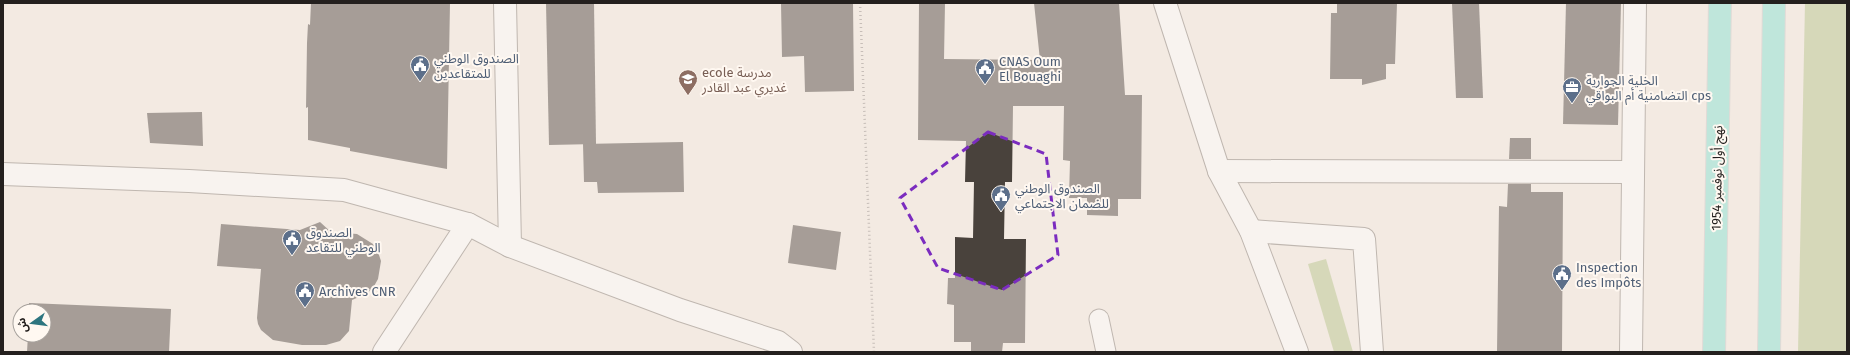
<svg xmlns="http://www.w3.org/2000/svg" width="1850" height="355" font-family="'Fira Sans','Noto Sans Arabic',sans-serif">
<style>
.green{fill:#b4c387}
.building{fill:#49423c}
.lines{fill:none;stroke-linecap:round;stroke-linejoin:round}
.service-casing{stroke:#827a73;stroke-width:21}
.minor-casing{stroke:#827a73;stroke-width:24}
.tertiary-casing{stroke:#827a73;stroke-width:24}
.trunk-casing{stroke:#cac9c9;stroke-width:24}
.path{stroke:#928b86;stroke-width:2.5;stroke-dasharray:1 3;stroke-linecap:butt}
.service{stroke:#fff;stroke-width:19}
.minor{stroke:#fff;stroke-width:22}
.tertiary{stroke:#fff;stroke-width:22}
.trunk{stroke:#82e2d2;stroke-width:22}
.marked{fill:none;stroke:#7b2cbf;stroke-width:3;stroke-dasharray:8 5;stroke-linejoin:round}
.labels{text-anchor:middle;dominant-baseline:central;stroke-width:4;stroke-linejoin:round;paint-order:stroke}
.service-label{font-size:13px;fill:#4e5e75;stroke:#fff8f1;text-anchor:start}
.education-label{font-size:13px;fill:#785e54;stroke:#fff8f1;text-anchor:start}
.street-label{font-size:13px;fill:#24201e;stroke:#fff8f1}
</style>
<rect width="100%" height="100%" fill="#f3eae2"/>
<g class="green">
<polygon points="1805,3 1847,3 1847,352 1798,352"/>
<polygon points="1326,259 1353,352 1334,352 1308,264"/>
</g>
<g class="building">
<polygon points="311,3 450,3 447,169 350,151 350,148 308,140 308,107 306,108 307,43 308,24 310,25"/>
<polygon points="546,3 594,3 596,144 549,145"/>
<polygon points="781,3 853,3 854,91 805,92 804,56 782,57"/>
<polygon points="919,3 945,3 944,59 1040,60 1034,3 1119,3 1125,95 1142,95 1141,199 1118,199 1118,216 1087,215 1087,198 1069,198 1070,161 1063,160 1064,106 1013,106 1012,182 1005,182 1004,239 1026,239 1025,343 1003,343 1002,352 971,352 971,342 954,342 954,305 947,304 948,278 955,278 955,237 973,238 974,182 965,182 966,141 918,140"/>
<polygon points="1337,3 1397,3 1395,64 1386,64 1386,79 1362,85 1362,79 1330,79 1331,13 1337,13"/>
<polygon points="1452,3 1479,3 1483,98 1456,98"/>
<polygon points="1566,3 1621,3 1618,125 1563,124"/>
<polygon points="202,112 203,146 150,143 147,113"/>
<polygon points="1510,138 1531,138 1531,159 1509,159"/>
<polygon points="683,142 684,192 598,193 597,182 584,182 583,144"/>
<polygon points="1508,184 1531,184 1531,192 1563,192 1562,352 1497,352 1499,206 1507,207"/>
<polygon points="320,222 331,232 357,234 373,244 378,252 381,261 378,279 373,288 366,294 352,300 349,331 340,341 326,345 302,345 273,340 261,330 258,324 257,318 261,269 217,266 221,224 300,230"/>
<polygon points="793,225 841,232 836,270 788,263"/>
<polygon points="29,303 171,309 169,352 27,352 28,335 44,335 44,311 29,311"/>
</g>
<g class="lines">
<g class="service-casing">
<polyline id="service" points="1099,319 1106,352"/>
</g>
<g class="minor-casing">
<g id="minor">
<polyline points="1219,171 1633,172"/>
<polyline points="1251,231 1364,239 1372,352"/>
<polyline points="384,352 468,224"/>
<polyline points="1631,352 1635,3"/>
</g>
</g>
<g class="tertiary-casing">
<g id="tertiary">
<polyline points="505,3 510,246"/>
<polyline points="1165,3 1219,171 1251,231 1297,352"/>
<polyline points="3,174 189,181 344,190 468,224 510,246 680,310 778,342 791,352"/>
</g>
</g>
<g class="trunk-casing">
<g id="trunk">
<polyline points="1714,352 1720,3"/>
<polyline points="1769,352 1774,3"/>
</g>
</g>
<polyline class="path" points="860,3 874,352"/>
<use href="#service" class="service"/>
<use href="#minor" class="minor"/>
<use href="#tertiary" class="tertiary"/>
<use href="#trunk" class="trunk"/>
</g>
<path d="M0 0H1850V355H0ZM988,132l58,22 12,101 -56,35 -64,-22 -38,-70z" fill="#f3eae2" fill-opacity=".55" fill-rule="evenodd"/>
<path class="marked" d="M988,132l58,22 12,101 -56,35 -64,-22 -38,-70z"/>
<defs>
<g id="civic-pin" transform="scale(1)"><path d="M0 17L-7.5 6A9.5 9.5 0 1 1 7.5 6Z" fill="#5c6f8a" stroke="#fff8f1"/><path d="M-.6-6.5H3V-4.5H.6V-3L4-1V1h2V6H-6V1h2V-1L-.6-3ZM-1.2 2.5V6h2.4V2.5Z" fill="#fff"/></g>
<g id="school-pin" transform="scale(1)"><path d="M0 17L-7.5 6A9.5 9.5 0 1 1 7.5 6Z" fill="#8d6e63" stroke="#fff8f1"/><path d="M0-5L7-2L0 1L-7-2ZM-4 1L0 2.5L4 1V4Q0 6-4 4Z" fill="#fff"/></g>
<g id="office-pin" transform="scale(1)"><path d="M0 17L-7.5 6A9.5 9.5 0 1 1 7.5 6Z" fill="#5c6f8a" stroke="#fff8f1"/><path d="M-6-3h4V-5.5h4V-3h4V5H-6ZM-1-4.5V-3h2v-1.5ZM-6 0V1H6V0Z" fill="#fff"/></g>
</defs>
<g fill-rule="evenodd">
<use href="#civic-pin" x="420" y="65"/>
<use href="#civic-pin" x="985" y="68"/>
<use href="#school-pin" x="688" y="79"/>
<use href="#office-pin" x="1572" y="87"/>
<use href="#civic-pin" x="1001" y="195"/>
<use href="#civic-pin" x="292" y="239"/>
<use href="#civic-pin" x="1562" y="274"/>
<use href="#civic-pin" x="305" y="291"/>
</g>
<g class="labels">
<g class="service-label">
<text x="434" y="58">الصندوق الوطني<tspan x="434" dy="15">للمتقاعدين</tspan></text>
<text x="999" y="61">CNAS Oum<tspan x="999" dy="15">El Bouaghi</tspan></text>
<text x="1586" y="80">الخلية الجوارية<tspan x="1586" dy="15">التضامنية أم البواقي cps</tspan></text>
<text x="1015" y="188">الصندوق الوطني<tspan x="1015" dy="15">للضمان الاجتماعي</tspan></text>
<text x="306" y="232">الصندوق<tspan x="306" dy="15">الوطني للتقاعد</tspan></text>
<text x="1576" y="267">Inspection<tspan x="1576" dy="15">des Impôts</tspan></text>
<text x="319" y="291">Archives CNR</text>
</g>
<g class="education-label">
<text x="702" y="72">ecole مدرسة<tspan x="702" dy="15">غديري عبد القادر</tspan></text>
</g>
<g class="street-label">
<text transform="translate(1717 178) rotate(-89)">نهج أول نوفمبر 1954</text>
</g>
</g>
<rect width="1850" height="355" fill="none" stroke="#24201e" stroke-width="8"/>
<g transform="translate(32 323) rotate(256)"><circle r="19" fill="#fff8f1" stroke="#a7a29d"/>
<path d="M0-3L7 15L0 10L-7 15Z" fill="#2d757f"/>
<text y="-6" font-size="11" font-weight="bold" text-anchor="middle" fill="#24201e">ش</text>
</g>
</svg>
